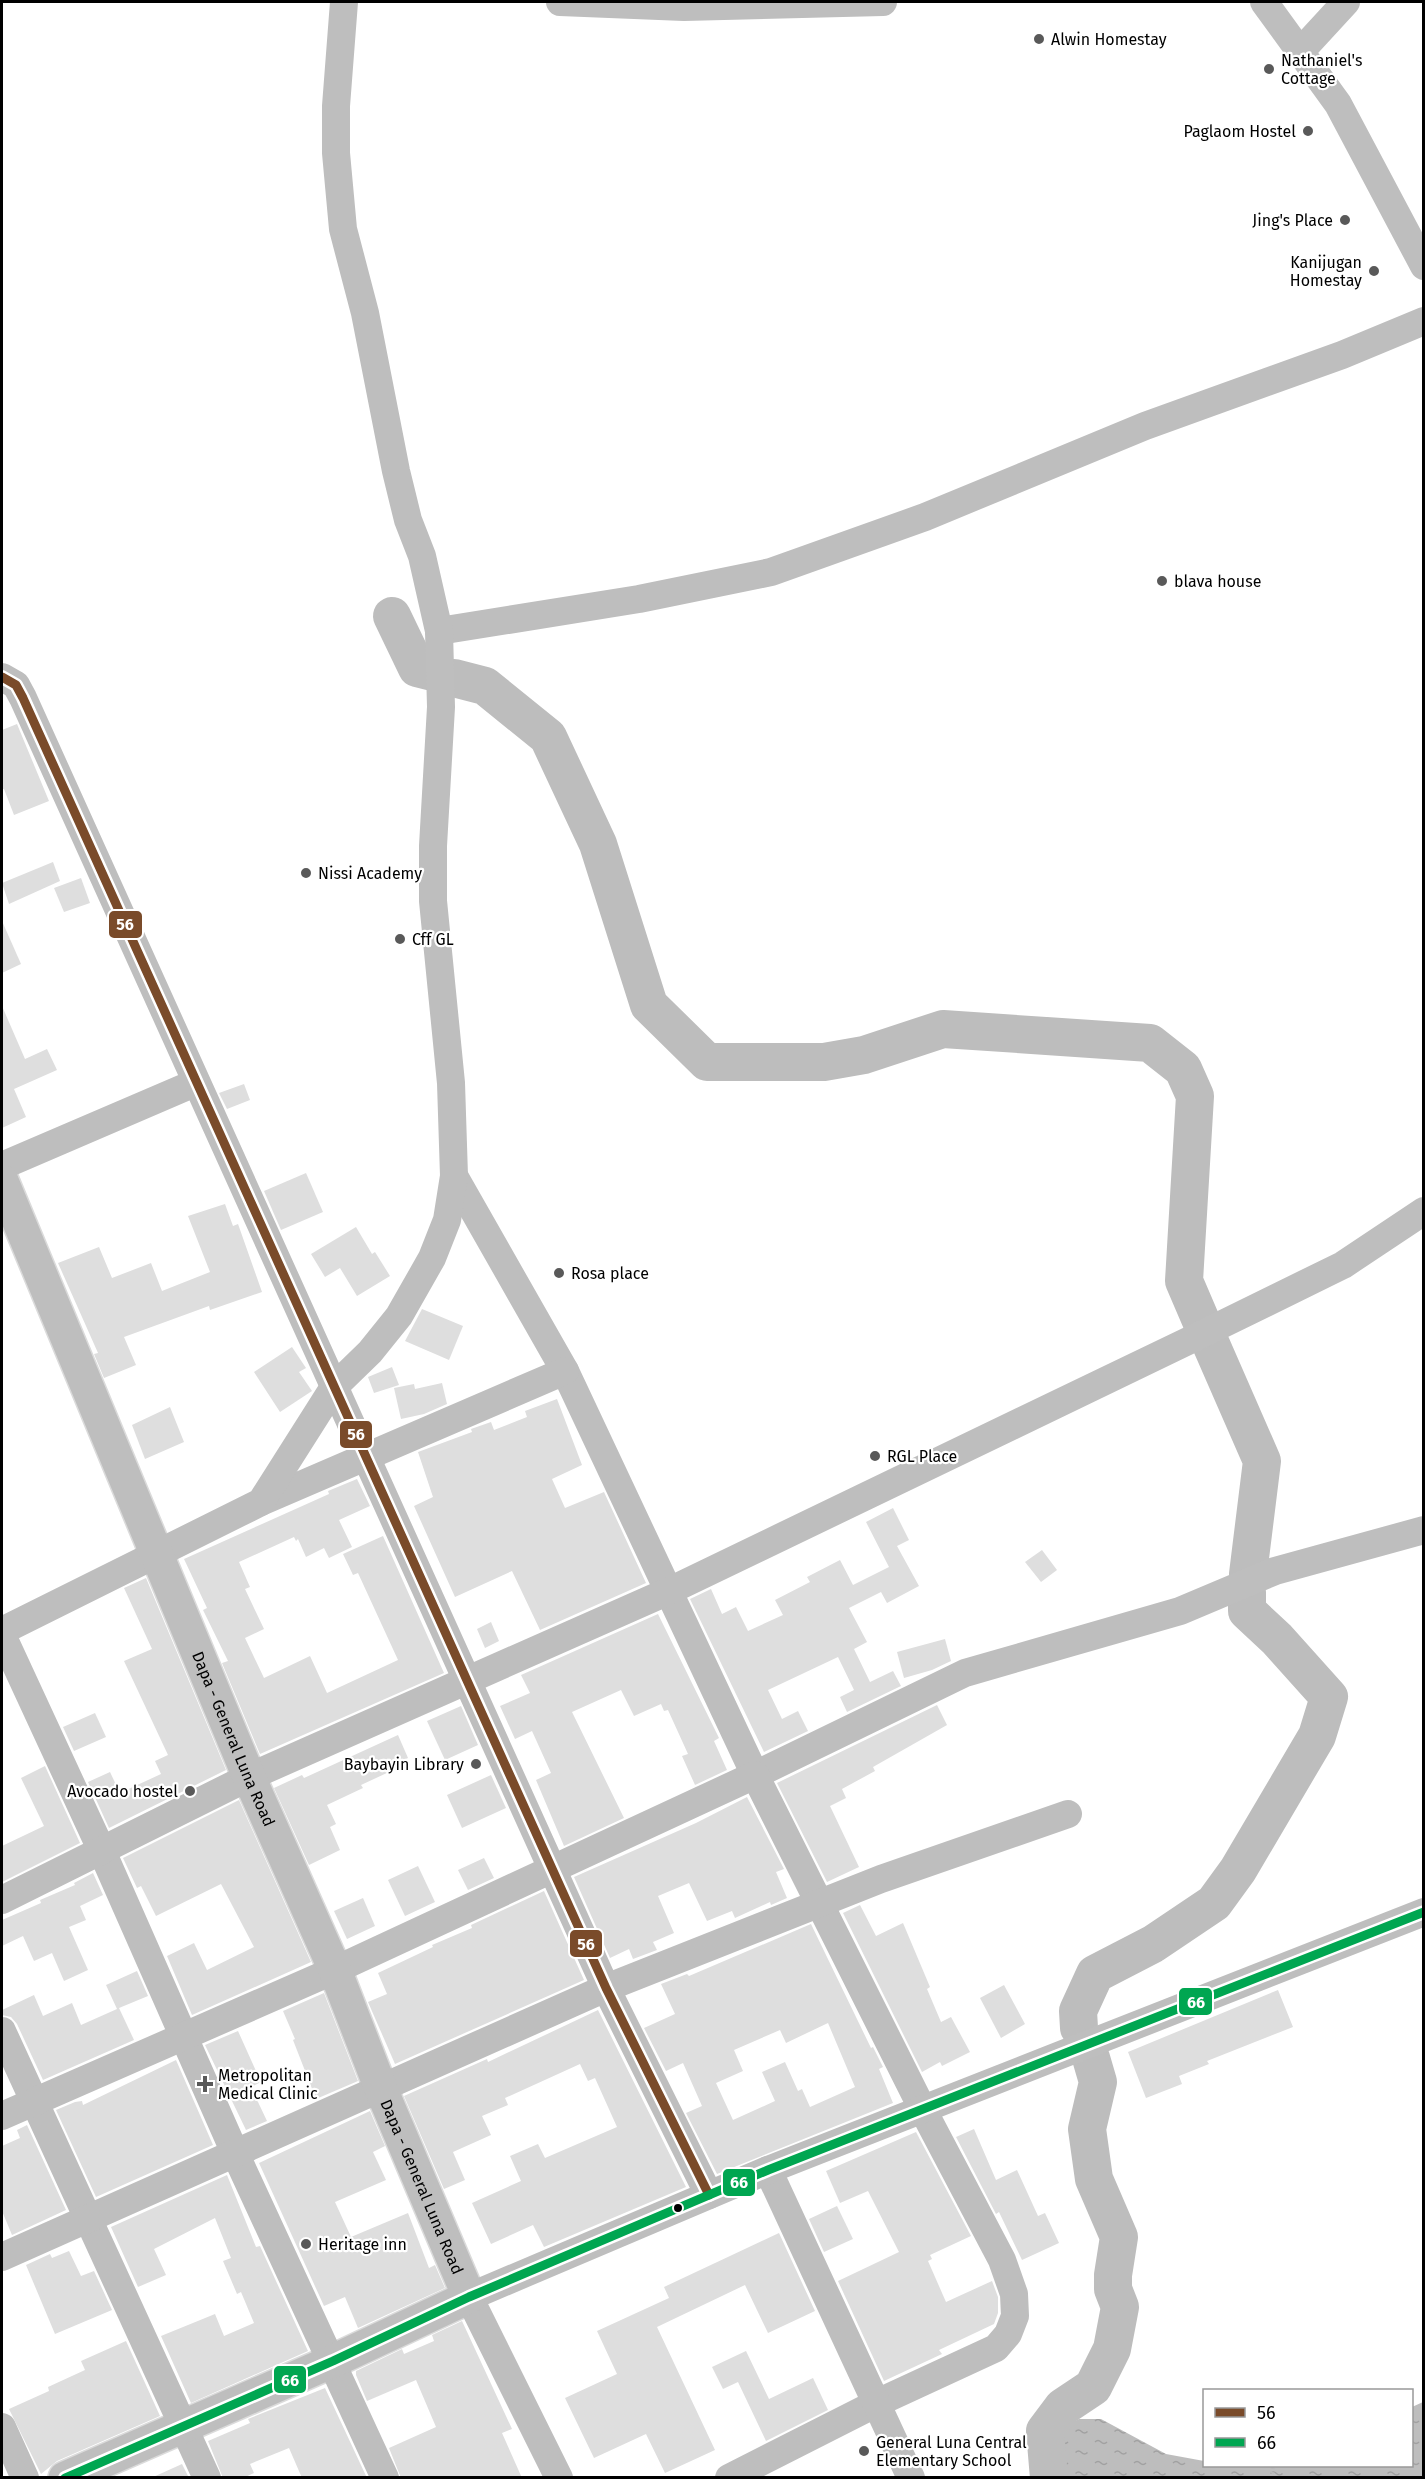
<svg xmlns="http://www.w3.org/2000/svg" width="1425" height="2479" font-family="'Fira Sans',sans-serif">
<style>
.water{fill:url(#water-ripples)}
.lines{fill:none;stroke-linecap:round;stroke-linejoin:round}
.river{stroke:#bdbdbd;stroke-width:38}
.building{fill:#dedede;fill-rule:evenodd}
.major-casing{stroke:#dbdbdb;stroke-width:36}
.path{stroke:#b9b9b9;stroke-width:4;stroke-dasharray:1.5 3;stroke-linecap:butt}
.minor{stroke:#bebebe;stroke-width:28}
.major{stroke:#bebebe;stroke-width:33}
.bus-1-casing{stroke:#fff;stroke-width:14}
.bus-2-casing{stroke:#fff;stroke-width:14}
.bus-1{stroke:#7a4b2a;stroke-width:9}
.bus-2{stroke:#00a651;stroke-width:9}
.poi-dot{fill:#595959;stroke:#fff;stroke-width:2}
.bus-dot{fill:#000;stroke:#fff;stroke-width:2}
.labels{text-anchor:middle;dominant-baseline:central;stroke-width:4.5;stroke-linejoin:round;paint-order:stroke}
.poi-label{font-size:16px;fill:#000;stroke:#fff;text-anchor:start}
.street-label{font-size:16px;fill:#000;stroke:#fff}
.line-badge{stroke:#fff;stroke-width:2}
.badge-label{font-size:16px;text-anchor:middle;font-weight:bold;fill:#fff}
</style>
<defs>
<pattern id="water-ripples" width="26" height="14" patternUnits="userSpaceOnUse" patternTransform="scale(1.5)"><rect width="26" height="14" fill="#bdbdbd"/><path d="M2 4q2-2 4 0t4 0M15 11q2-2 4 0t4 0" fill="none" stroke="#a1a1a1"/></pattern>
</defs>
<rect width="100%" height="100%" fill="#fff"/>
<polygon class="water" points="1423,2402 1423,2477 1059,2477 1051,2445 1056,2430 1079,2419 1101,2419 1166,2454 1204,2461 1204,2466 1412,2466 1412,2407"/>
<g class="lines">
<g class="river">
<polyline points="392,616 417,668 433,672"/>
<polyline points="454,678 485,686 548,737 598,844 649,1005 707,1062 824,1062 864,1055 943,1029 1150,1043 1183,1069 1195,1096 1184,1281 1202,1323"/>
<polyline points="1210,1342 1262,1461 1248,1574"/>
<polyline points="1079,2028 1078,2011 1095,1974 1153,1944 1214,1903 1238,1870 1317,1736 1329,1697 1277,1639 1247,1611 1247,1592"/>
<polyline points="1049,2478 1045,2431 1063,2407 1093,2387 1112,2349 1120,2307 1113,2289 1113,2275 1119,2237 1094,2179 1087,2129 1098,2082 1091,2058"/>
</g>
</g>
<g class="building">
<polygon points="17,724 49,801 14,815 4,789 2,789 2,730"/>
<polygon points="53,862 60,881 9,904 2,883"/>
<polygon points="81,878 90,903 64,912 54,888"/>
<polygon points="2,921 21,964 2,973"/>
<polygon points="2,1006 25,1059 47,1049 57,1070 14,1089 26,1117 2,1128"/>
<polygon points="244,1084 250,1100 227,1109 219,1093"/>
<polygon points="306,1173 323,1212 281,1230 264,1191"/>
<polygon points="225,1204 233,1226 238,1224 262,1292 210,1310 209,1306 124,1337 136,1365 104,1378 94,1354 98,1353 58,1263 99,1247 112,1278 151,1263 162,1291 210,1272 188,1216"/>
<polygon points="356,1227 372,1254 375,1252 390,1276 357,1296 340,1268 325,1277 311,1254"/>
<polygon points="422,1309 463,1326 449,1360 405,1341"/>
<polygon points="292,1347 306,1368 299,1372 312,1391 280,1412 254,1372"/>
<polygon points="392,1367 399,1385 374,1393 368,1377"/>
<polygon points="442,1383 447,1404 424,1414 401,1419 394,1388 414,1384 415,1389"/>
<polygon points="557,1399 582,1465 552,1479 565,1508 604,1492 646,1583 540,1630 512,1571 455,1597 414,1506 433,1497 418,1452 472,1432 471,1429 491,1422 494,1430 527,1417 525,1411"/>
<polygon points="170,1407 184,1442 145,1459 132,1425"/>
<polygon points="357,1479 370,1506 339,1520 352,1547 329,1558 324,1548 306,1557 298,1539 296,1541 294,1537 239,1562 250,1587 245,1589 264,1629 245,1638 264,1678 310,1656 327,1693 398,1660 358,1573 353,1575 343,1554 383,1536 444,1673 260,1754 222,1663 228,1661 203,1610 207,1608 184,1559 329,1494 328,1491"/>
<polygon points="893,1508 909,1540 897,1546 919,1586 887,1603 881,1592 849,1608 867,1642 854,1649 870,1682 893,1671 901,1686 847,1712 840,1697 854,1690 838,1657 768,1690 782,1719 798,1711 808,1731 764,1752 690,1599 711,1589 722,1614 736,1607 748,1631 783,1615 775,1600 810,1582 807,1577 840,1560 853,1585 889,1567 866,1522"/>
<polygon points="1042,1550 1057,1570 1041,1582 1025,1562"/>
<polygon points="146,1578 226,1770 109,1828 88,1782 110,1772 120,1793 161,1774 155,1761 168,1755 124,1661 152,1649 124,1588"/>
<polygon points="658,1614 719,1738 714,1741 727,1770 695,1785 682,1756 688,1754 668,1710 664,1711 661,1704 634,1716 621,1690 572,1712 624,1818 564,1846 536,1780 551,1773 532,1731 515,1739 500,1706 530,1693 521,1675"/>
<polygon points="491,1622 499,1641 485,1648 477,1629"/>
<polygon points="945,1639 951,1661 932,1670 904,1678 897,1652"/>
<polygon points="937,1705 947,1725 873,1767 875,1771 842,1789 846,1798 830,1806 859,1867 827,1882 777,1783"/>
<polygon points="461,1706 478,1745 445,1760 427,1721"/>
<polygon points="95,1713 106,1737 74,1751 63,1727"/>
<polygon points="398,1735 408,1758 387,1768 389,1772 361,1785 363,1788 327,1805 336,1824 330,1827 340,1850 309,1865 274,1788 302,1775 304,1778"/>
<polygon points="45,1766 80,1843 2,1882 2,1846 44,1826 21,1778"/>
<polygon points="491,1775 506,1808 462,1828 447,1795"/>
<polygon points="747,1797 784,1869 776,1872 787,1898 771,1905 770,1902 735,1918 732,1911 707,1921 689,1883 658,1896 674,1933 653,1942 657,1950 633,1959 629,1949 610,1958 574,1877 696,1823"/>
<polygon points="239,1800 311,1962 192,2015 167,1956 194,1943 207,1970 254,1947 221,1884 156,1916 141,1886 137,1888 123,1858"/>
<polygon points="484,1858 494,1878 468,1890 458,1870"/>
<polygon points="418,1866 435,1902 405,1916 388,1880"/>
<polygon points="93,1873 103,1895 80,1906 86,1920 69,1927 88,1970 64,1981 52,1953 34,1961 23,1936 2,1946 2,1920 41,1903 40,1900 75,1885 74,1883"/>
<polygon points="544,1891 584,1980 395,2064 368,2002 387,1994 378,1973 433,1947 432,1945 472,1928 471,1925"/>
<polygon points="363,1898 375,1926 347,1939 334,1911"/>
<polygon points="860,1905 876,1936 903,1923 930,1987 927,1989 941,2022 951,2017 970,2052 942,2066 940,2062 922,2072 843,1913"/>
<path d="M811,1924l60,124 2,-1 10,20 -4,2 14,34 -176,71 -31,-61 16,-7 -19,-43 -17,8 -22,-43 31,-14 -14,-30 26,-10 2,2zM828,2023l27,64 -45,20 -8,-18 -4,2 -13,-29 -23,10 13,29 -42,19 -17,-37 27,-12 -9,-21 46,-20 6,13z"/>
<polygon points="137,1971 148,1996 119,2008 134,2040 43,2080 17,2024 11,2017 2,2015 2,2010 34,1995 43,2016 72,2003 81,2025 117,2009 106,1985"/>
<polygon points="1004,1985 1025,2024 1001,2038 980,1998"/>
<polygon points="1278,1990 1293,2027 1207,2061 1209,2064 1179,2076 1182,2084 1146,2098 1128,2052"/>
<polygon points="324,1993 358,2081 316,2099 293,2040 295,2039 283,2011"/>
<polygon points="598,2010 686,2187 544,2247 533,2225 491,2244 472,2203 521,2181 510,2156 538,2144 545,2158 617,2127 595,2078 588,2081 580,2064 505,2098 508,2105 482,2116 491,2135 453,2152 465,2180 444,2189 404,2096 487,2059 488,2062"/>
<polygon points="238,2031 261,2082 251,2087 267,2121 246,2130 205,2045"/>
<polygon points="176,2060 213,2145 96,2197 56,2110 75,2102 82,2101 83,2105"/>
<polygon points="370,2111 385,2146 373,2152 386,2180 335,2202 351,2237 408,2213 429,2268 435,2265 445,2288 358,2328 345,2297 324,2306 259,2163"/>
<polygon points="27,2125 66,2210 12,2235 2,2211 2,2146 20,2138 17,2130"/>
<polygon points="974,2129 996,2180 1017,2170 1038,2216 1045,2213 1059,2243 1022,2260 999,2212 996,2214 956,2137"/>
<polygon points="916,2132 971,2236 930,2255 932,2259 928,2261 946,2302 992,2281 998,2297 998,2313 994,2324 939,2350 942,2354 884,2381 838,2281 899,2252 868,2191 840,2203 826,2171"/>
<polygon points="227,2175 256,2247 260,2246 308,2351 191,2403 161,2336 215,2314 224,2336 254,2323 241,2292 237,2294 223,2261 231,2258 215,2218 154,2249 166,2275 138,2287 111,2227"/>
<polygon points="837,2206 853,2239 824,2252 809,2219"/>
<polygon points="779,2233 815,2311 768,2333 745,2285 657,2327 715,2450 665,2473 646,2434 594,2458 565,2398 617,2374 597,2331 669,2298 664,2287"/>
<polygon points="69,2251 81,2276 94,2271 112,2310 55,2334 26,2265 50,2254 52,2258"/>
<polygon points="462,2321 512,2429 502,2433 522,2478 401,2478 389,2448 436,2427 416,2380 367,2401 356,2375 356,2371 402,2349 404,2354 434,2341 432,2335"/>
<polygon points="126,2341 160,2416 57,2461 41,2474 9,2409 49,2391 48,2387 85,2370 81,2361"/>
<polygon points="746,2351 769,2399 813,2378 828,2410 766,2441 738,2382 723,2389 712,2367"/>
<polygon points="325,2388 367,2478 302,2478 289,2448 250,2464 254,2473 243,2478 223,2478 208,2441 250,2423 248,2419"/>
<polygon points="182,2464 189,2478 151,2478"/>
</g>
<g class="lines">
<g class="major-casing">
<g id="major">
<path id="s1" d="M2,1181l247,596 86,193 46,119 88,208 -136,64 -268,117"/>
</g>
</g>
<polyline class="path" points="1272,2478 1273,2466"/>
<g class="minor">
<polyline points="560,2 684,7 883,2"/>
<polyline points="1264,2 1338,104 1424,266"/>
<polyline points="1300,52 1346,2"/>
<polyline points="439,631 639,599 771,572 925,517 1145,426 1342,355 1424,321"/>
<polyline points="2,677 16,685 23,698 606,1988 709,2195"/>
<polyline points="2,1166 195,1083"/>
<polyline points="454,1176 565,1371 755,1775 965,1673 1180,1611 1275,1571 1424,1530"/>
<polyline points="261,1502 565,1371"/>
<polyline points="2,1631 261,1502 334,1387 370,1352 399,1316 432,1258 447,1220 454,1176 451,1083 433,901 433,846 441,707 439,631 422,556 408,520 396,471 365,313 343,229 336,153 336,106 344,2"/>
<polyline points="2,1635 101,1849 235,2153 385,2478"/>
<polyline points="2,1900 249,1777 669,1591 1188,1341 1343,1265 1424,1211"/>
<polyline points="2,2031 207,2478"/>
<polyline points="2,2116 335,1970 755,1775 923,2110 1002,2260 1014,2294 1015,2316 1008,2334 996,2348 877,2403 729,2478"/>
<polyline points="768,2170 911,2478"/>
<polyline points="2,2257 606,1988 881,1879 1068,1814"/>
<polyline points="2,2427 25,2478"/>
<polyline points="559,2478 469,2297 768,2170 1424,1912"/>
</g>
<use href="#major" class="major"/>
<g class="bus-1-casing">
<polyline id="bus-1" points="2,677 16,685 23,698 606,1988 709,2195"/>
</g>
<g class="bus-2-casing">
<polyline id="bus-2" points="65,2478 333,2361 469,2297 768,2170 1424,1912"/>
</g>
<use href="#bus-1" class="bus-1"/>
<use href="#bus-2" class="bus-2"/>
</g>
<g class="poi-dot">
<circle cx="1039" cy="39" r="6"/>
<circle cx="1269" cy="69" r="6"/>
<circle cx="1308" cy="131" r="6"/>
<circle cx="1345" cy="220" r="6"/>
<circle cx="1374" cy="271" r="6"/>
<circle cx="1162" cy="581" r="6"/>
<circle cx="306" cy="873" r="6"/>
<circle cx="400" cy="939" r="6"/>
<circle cx="559" cy="1273" r="6"/>
<circle cx="875" cy="1456" r="6"/>
<circle cx="476" cy="1764" r="6"/>
<circle cx="190" cy="1791" r="6"/>
<path d="M202 2075h6v6h6v6h-6v6h-6v-6h-6v-6h6z"/>
<circle cx="306" cy="2244" r="6"/>
<circle cx="864" cy="2451" r="6"/>
</g>
<circle class="bus-dot" cx="678" cy="2208" r="5"/>
<g class="labels">
<g class="poi-label">
<text x="1051" y="39">Alwin Homestay</text>
<text x="1281" y="60">Nathaniel's<tspan x="1281" dy="18">Cottage</tspan></text>
<text x="1296" y="131" text-anchor="end">Paglaom Hostel</text>
<text x="1333" y="220" text-anchor="end">Jing's Place</text>
<text x="1362" y="262" text-anchor="end">Kanijugan<tspan x="1362" dy="18">Homestay</tspan></text>
<text x="1174" y="581">blava house</text>
<text x="318" y="873">Nissi Academy</text>
<text x="412" y="939">Cff GL</text>
<text x="571" y="1273">Rosa place</text>
<text x="887" y="1456">RGL Place</text>
<text x="464" y="1764" text-anchor="end">Baybayin Library</text>
<text x="178" y="1791" text-anchor="end">Avocado hostel</text>
<text x="218" y="2075">Metropolitan<tspan x="218" dy="18">Medical Clinic</tspan></text>
<text x="318" y="2244">Heritage inn</text>
<text x="876" y="2442">General Luna Central<tspan x="876" dy="18">Elementary School</tspan></text>
</g>
<g class="street-label">
<text stroke="none"><textPath href="#s1" startOffset="604">Dapa - General Luna Road</textPath></text>
<text stroke="none"><textPath href="#s1" startOffset="1090">Dapa - General Luna Road</textPath></text>
</g>
</g>
<g class="line-badge">
<rect x="108" y="910" width="35" height="29" rx="6" fill="#7a4b2a"/>
<rect x="339" y="1420" width="34" height="29" rx="6" fill="#7a4b2a"/>
<rect x="569" y="1929" width="34" height="29" rx="6" fill="#7a4b2a"/>
<rect x="1178" y="1987" width="35" height="29" rx="6" fill="#00a651"/>
<rect x="722" y="2168" width="34" height="29" rx="6" fill="#00a651"/>
<rect x="273" y="2365" width="34" height="29" rx="6" fill="#00a651"/>
</g>
<g class="badge-label">
<text x="125" y="930">56</text>
<text x="356" y="1440">56</text>
<text x="586" y="1950">56</text>
<text x="1196" y="2008">66</text>
<text x="739" y="2188">66</text>
<text x="290" y="2386">66</text>
</g>
<rect width="1425" height="2479" fill="none" stroke="#000000" stroke-width="6"/>
<rect x="1203" y="2389" width="210" height="78" fill="#ffffff" stroke="#999999" stroke-width="1.5"/>
<rect x="1215" y="2408" width="30" height="9" fill="#7a4b2a" stroke="#999999" stroke-width="1.5"/>
<text x="1257" y="2419" font-size="18" fill="#000000">56</text>
<rect x="1215" y="2438" width="30" height="9" fill="#00a651" stroke="#999999" stroke-width="1.5"/>
<text x="1257" y="2449" font-size="18" fill="#000000">66</text>
</svg>
